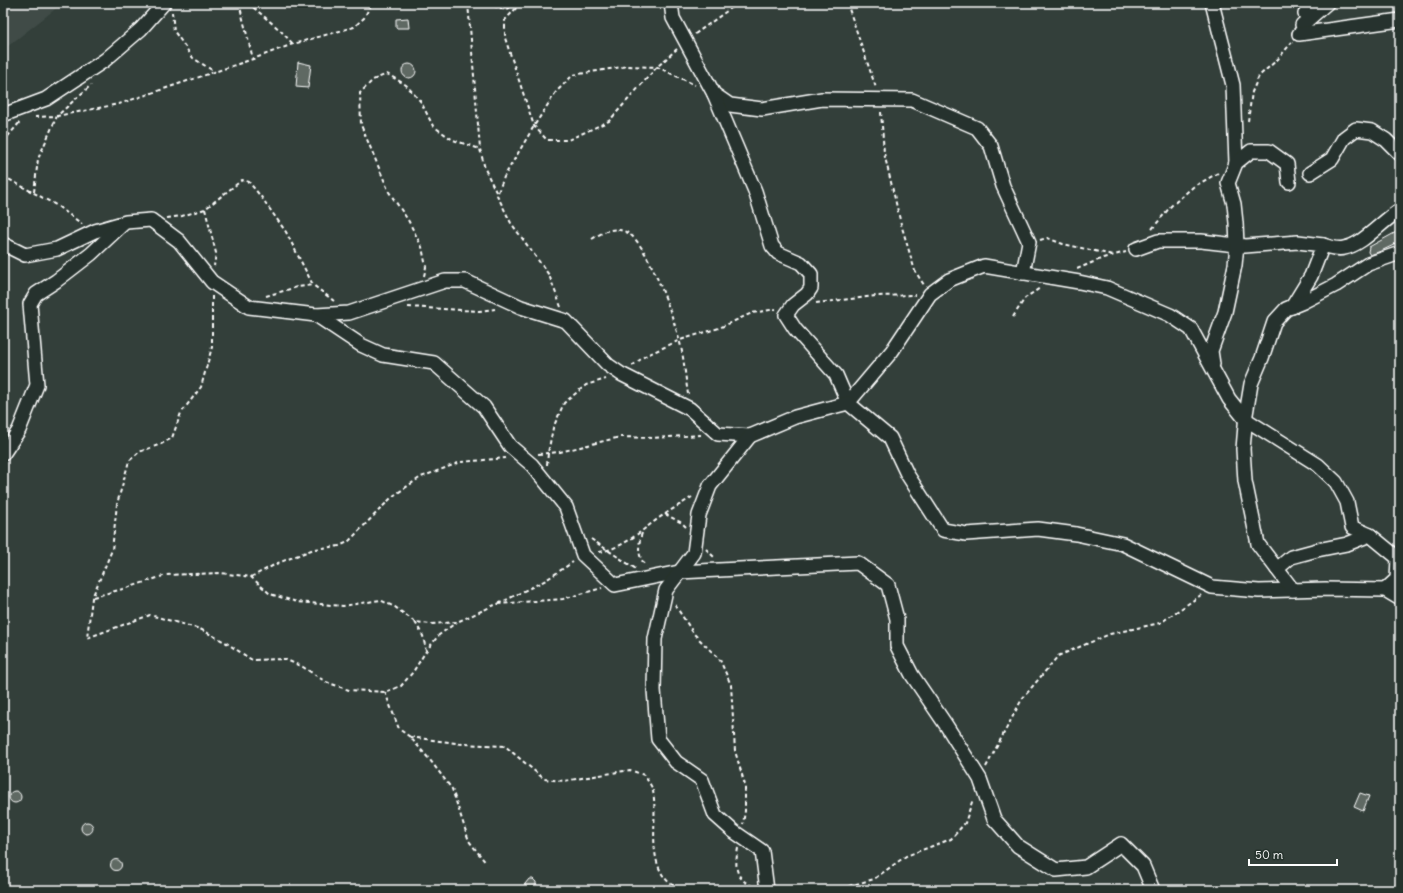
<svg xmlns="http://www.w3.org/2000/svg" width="1403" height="893" font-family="Delius,sans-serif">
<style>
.built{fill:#404c47}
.building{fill:#5f6964;stroke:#fff}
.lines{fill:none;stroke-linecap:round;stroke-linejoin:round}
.minor-casing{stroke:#fff;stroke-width:16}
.path{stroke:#fff;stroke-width:2;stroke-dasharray:4 3;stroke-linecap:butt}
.minor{stroke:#26332d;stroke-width:13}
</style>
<rect width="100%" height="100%" fill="#333f3a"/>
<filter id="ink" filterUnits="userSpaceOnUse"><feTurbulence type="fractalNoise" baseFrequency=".025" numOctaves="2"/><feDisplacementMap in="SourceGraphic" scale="8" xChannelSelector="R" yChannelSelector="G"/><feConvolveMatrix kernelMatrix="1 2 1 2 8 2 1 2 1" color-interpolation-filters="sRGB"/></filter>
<g filter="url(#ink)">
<polygon class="built" points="3,3 63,3 3,50"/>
<g class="building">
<polygon points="408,18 409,28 396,28 396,19"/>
<polygon points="298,62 311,65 308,88 296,87"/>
<circle cx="409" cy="71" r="7"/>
<polygon points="1400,230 1400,242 1381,251 1370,255 1368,252 1369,247"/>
<circle cx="15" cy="797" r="6"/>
<polygon points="1360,793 1369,796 1363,811 1354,807"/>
<circle cx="87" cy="828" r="6"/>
<circle cx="116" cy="865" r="5.5"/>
<polygon points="529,879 533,879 536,882 536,890 525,890 525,884"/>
</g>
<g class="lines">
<g class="minor-casing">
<g id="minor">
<polyline points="671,3 673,18 714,94 730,105 762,109 822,99 912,100 977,128 991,146 1003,186 1029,242 1023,273"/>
<polyline points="1212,3 1233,85 1236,163"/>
<polyline points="1305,14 1310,3"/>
<polyline points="1302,25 1327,3"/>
<polyline points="1299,34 1400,20"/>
<polyline points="714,94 755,191 772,246 778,253 801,263 811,274 811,288 807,294 793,305 786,315 795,329 836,375 848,403 892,351 930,294 949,280 984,266 1079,282 1107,288 1170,315 1191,329 1229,399 1245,419 1318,465 1336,482 1347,502 1352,527 1370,535"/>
<polyline points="3,115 46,99 105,60 141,29 164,3"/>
<polyline points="1310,173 1332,159 1344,138 1356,129 1372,131 1386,140 1400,154"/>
<polyline points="3,244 25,255 57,249 95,231 126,222 151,220 179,241 212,282 249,307 316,315 349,313 445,281 465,281 521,307 566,321 608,365 621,374 690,409 718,434 750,436 795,417 848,403 890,438 907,474 943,530 966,534 1038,529 1076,534 1123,544 1212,587 1259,591 1325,589 1385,590 1400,599"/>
<path d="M1323,245c7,2 14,5 21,3 19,-3 39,-28 56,-38"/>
<polyline points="1136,249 1158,241 1201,241 1245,246 1298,242 1323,245 1311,276 1292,307"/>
<polyline points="316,315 361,345 383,355 434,363 484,407 510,446 532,465 566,507 583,555 615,585 679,572 858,563 888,585 897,619 897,646 912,675 946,725 980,779 994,819 1018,846 1056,870 1086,867 1121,844 1143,866 1153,890"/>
<polyline points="1213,364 1211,351 1225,312 1235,265 1237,245 1236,223 1234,204 1228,183 1236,163 1251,151 1269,151 1287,164 1289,182"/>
<polyline points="750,436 710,486 699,515 694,553 666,590 655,639 654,690 658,739 676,762 702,780 715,815 733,831 762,851 767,890"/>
<polyline points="3,454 19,430 37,385 30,304 36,294 56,281 91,254 123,224"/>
<polyline points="1277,569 1291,557 1317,550 1347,544 1370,535 1398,558 1397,579 1385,590 1393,590"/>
<polyline points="1293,590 1258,544 1245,481 1243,449 1246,414 1251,384 1262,358 1274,322 1286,309 1303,302 1336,285 1368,264 1400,253"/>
</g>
</g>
<g class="path">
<polyline points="239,3 253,59"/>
<polyline points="248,3 280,30 293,44"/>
<polyline points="468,3 480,149 485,169 497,194"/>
<polyline points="487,3 505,10 519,3"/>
<polyline points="521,3 505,20 505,38 534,126 547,140 568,140 609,121 657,67 677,49"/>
<polyline points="847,3 876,88"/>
<polyline points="172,12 174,31 193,58 215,72"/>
<polyline points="695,34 738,3"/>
<polyline points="881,112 884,153 901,224 915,271 924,285"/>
<polyline points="35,117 57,116 119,104 253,59 293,44 354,27 364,18 372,3"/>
<polyline points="1248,121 1252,92 1259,76 1278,59 1292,42"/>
<polyline points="3,142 20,122"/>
<polyline points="3,176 56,205 82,224"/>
<polyline points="34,192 38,159 57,116 91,85"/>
<polyline points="205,209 216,253 214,266"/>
<polyline points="167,218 182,216 205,209 242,180 249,182 262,198 286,232 313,285 334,301"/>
<polyline points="1152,229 1171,206 1193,187 1218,173"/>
<path d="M592,239c11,-7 20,-13 34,-7 21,8 47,85 53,107 5,17 6,37 9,55"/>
<polyline points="1040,240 1047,238 1063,244 1113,255"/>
<polyline points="1077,269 1103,258 1126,252"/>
<polyline points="424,276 426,267 422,247 408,220 389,192 361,125 360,93 373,80 387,74 406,85 421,102 433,126 453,140 480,149"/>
<polyline points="212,296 212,347 201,387 181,413 172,438 161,444 139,452 129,461 117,504 112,550 92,598 87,638 150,615 200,629 225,642 252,660 284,659 303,667 326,682 349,690 385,692 401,686 413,672 426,651 439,635 457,622"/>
<polyline points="266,296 297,287 313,285"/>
<polyline points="816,303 876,296 915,295"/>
<polyline points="408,307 479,311 495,309"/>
<polyline points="561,307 549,275 511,223 497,195 504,177 534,126 556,92 573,75 628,66 657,67 695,85"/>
<polyline points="1013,317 1025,298 1040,288"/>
<polyline points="632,366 645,356 680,340 719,328 752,313 776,309"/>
<polyline points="538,454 560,452 620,437 653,438 701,435"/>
<polyline points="547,465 548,453 553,428 564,403 586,385 606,379"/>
<polyline points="665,514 682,523 686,527"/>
<path d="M642,533c-4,12 -5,23 4,33"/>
<polyline points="591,539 636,569"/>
<polyline points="706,549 714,557"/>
<path d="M599,552c27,-4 44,-24 66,-38 9,-6 18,-11 27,-17"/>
<polyline points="251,577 278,563 314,549 339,546 348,542 393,496 421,477 461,462 506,458"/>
<polyline points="93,597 130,587 166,575 221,573 251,577 270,594 297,602 343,606 380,600 395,607 415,622 431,624 457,622 497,604 563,599 602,588"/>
<polyline points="498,604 546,580 573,562"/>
<polyline points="675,605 694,634 720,660 731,685 735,751 745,785 745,811 743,824"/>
<polyline points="415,622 423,636 426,650"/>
<polyline points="385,692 399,729 410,737 430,760 452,789 469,841 486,863"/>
<path d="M410,737l53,7 42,2 39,33 20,2 66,-11 14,5c3,5 8,11 9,16 6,34 -11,80 27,99"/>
<polyline points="986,767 1022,699 1058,656 1110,634 1160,623 1201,595"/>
<path d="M738,848c-3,19 -4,30 16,39"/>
<polyline points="835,890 874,879 906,856 951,839 965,823 973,799"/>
</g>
<use href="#minor" class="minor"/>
</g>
</g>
<rect width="1403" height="893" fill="none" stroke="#26332d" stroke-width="16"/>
<rect x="8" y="8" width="1387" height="877" fill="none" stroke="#fff" stroke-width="1.5" filter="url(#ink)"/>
<path d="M1249 859v6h88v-6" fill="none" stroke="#ffffff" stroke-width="2"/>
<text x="1255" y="859" font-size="12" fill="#ffffff" stroke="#26332d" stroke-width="3" paint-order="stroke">50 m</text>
</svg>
